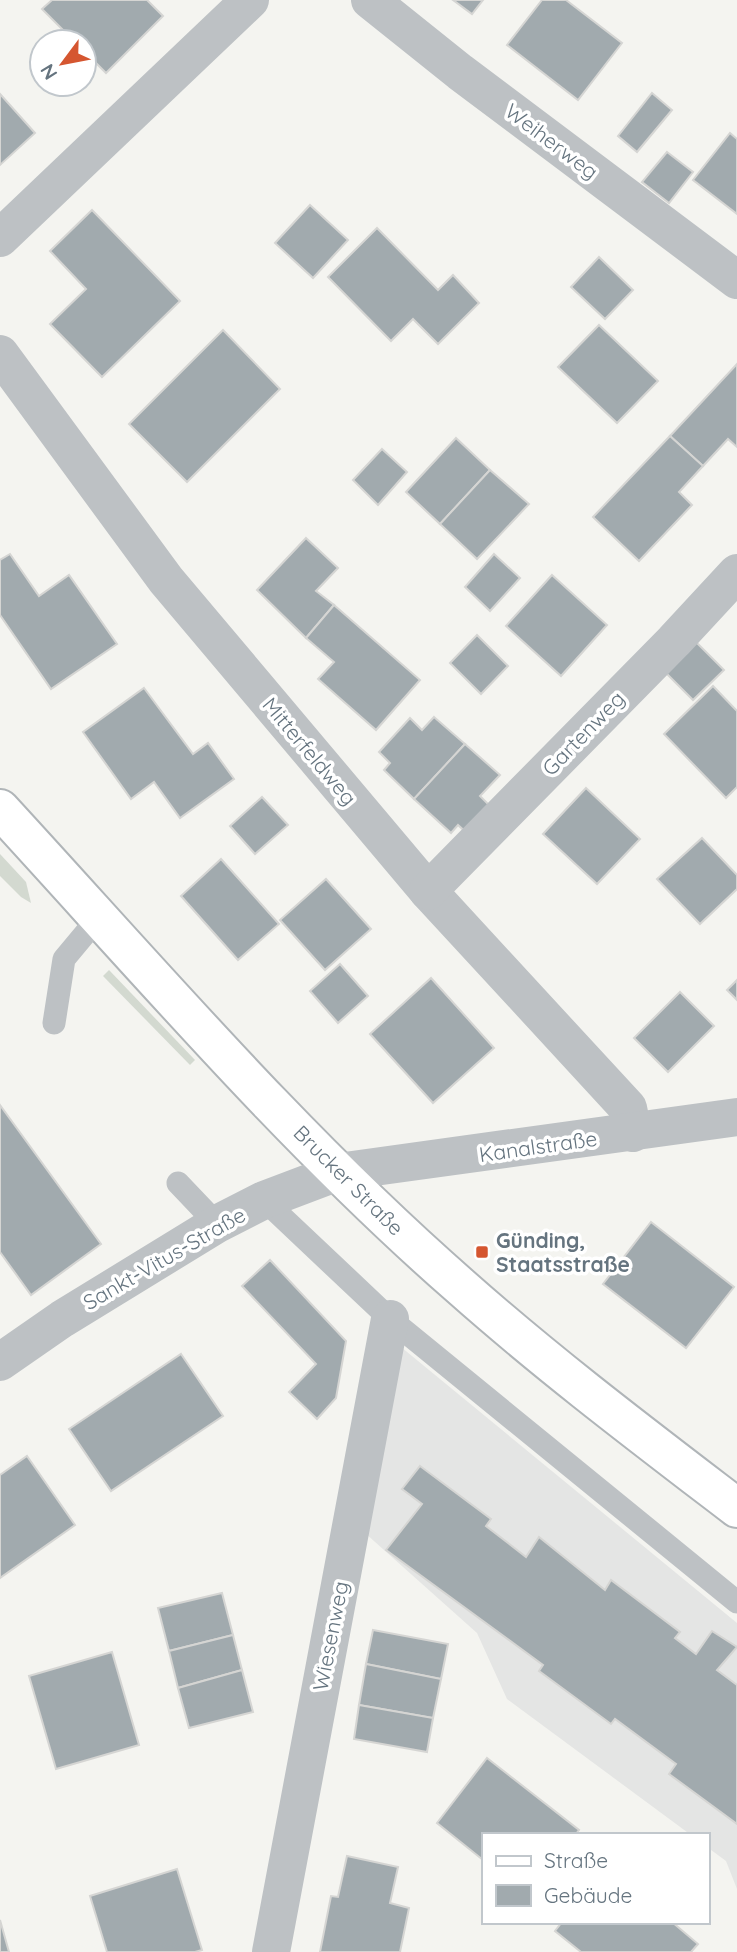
<svg xmlns="http://www.w3.org/2000/svg" width="737" height="1952" font-family="Quicksand,sans-serif">
<style>
.built{fill:#e4e5e4}
.green{fill:#d3d9d0}
.building{fill:#a1aaae;stroke:#d5d5d3;stroke-width:2}
.lines{fill:none;stroke-linecap:round;stroke-linejoin:round}
.secondary-casing{stroke:#b0b5b8;stroke-width:42}
.service{stroke:#bdc1c4;stroke-width:23}
.minor{stroke:#bdc1c4;stroke-width:38}
.secondary{stroke:#fff;stroke-width:38}
.poi-dot{fill:#d55630;stroke:#fff;stroke-width:2.5}
.labels{text-anchor:middle;dominant-baseline:central;stroke-width:7;stroke-linejoin:round;paint-order:stroke}
.street-label{font-size:21px;fill:#65747f;stroke:#fff}
.poi-label{font-size:21px;font-weight:bold;fill:#65747f;stroke:#fff;text-anchor:start}
</style>
<rect width="100%" height="100%" fill="#f4f4f0"/>
<polygon class="built" points="401,1347 737,1623 737,1889 726,1861 707,1847 707,1835 691,1835 507,1699 477,1633 365,1533"/>
<g class="green">
<polygon points="0,854 26,882 31,903 21,897 0,876"/>
<polygon points="109,970 195,1060 190,1065 103,976"/>
</g>
<g class="building">
<polygon points="52,0 147,0 163,16 106,73 84,51 84,42 75,42 42,9"/>
<polygon points="453,0 483,0 472,14"/>
<polygon points="542,0 566,0 622,43 578,100 507,45"/>
<polygon points="652,93 672,110 637,152 618,136"/>
<polygon points="0,94 35,133 0,165"/>
<polygon points="730,133 737,139 737,214 693,180"/>
<polygon points="667,152 693,172 669,203 642,182"/>
<polygon points="310,205 348,240 313,278 275,243"/>
<polygon points="92,210 180,301 102,377 50,324 86,289 50,251"/>
<polygon points="377,228 438,290 453,275 479,303 438,344 413,319 391,341 328,277"/>
<polygon points="599,257 633,290 605,319 571,287"/>
<polygon points="599,325 658,381 617,423 558,367"/>
<polygon points="223,330 280,389 187,482 129,424"/>
<polygon points="737,364 737,447 728,439 703,466 670,436"/>
<polygon points="670,436 703,466 679,492 692,505 639,561 593,517"/>
<polygon points="456,438 490,470 440,524 406,492"/>
<polygon points="382,449 407,472 378,505 353,480"/>
<polygon points="490,470 529,504 477,559 440,524"/>
<polygon points="306,538 338,568 316,591 334,605 306,638 257,590"/>
<polygon points="10,554 39,596 69,575 117,644 51,689 0,615 0,560"/>
<polygon points="494,554 520,578 490,611 465,587"/>
<polygon points="552,575 607,625 561,676 506,626"/>
<polygon points="334,605 420,680 376,730 318,679 334,662 306,638"/>
<polygon points="477,635 508,666 481,694 450,663"/>
<polygon points="692,638 724,670 693,700 661,668"/>
<polygon points="713,686 737,711 737,787 726,798 664,734"/>
<polygon points="144,688 193,754 208,743 234,779 180,818 154,782 131,799 83,732"/>
<polygon points="434,717 465,744 414,799 384,770 390,763 379,752 410,718 422,730"/>
<polygon points="465,744 500,775 480,796 493,809 469,835 458,825 451,833 414,799"/>
<polygon points="586,788 640,839 597,884 543,834"/>
<polygon points="262,797 288,825 255,854 230,826"/>
<polygon points="702,838 737,875 737,889 700,924 657,879"/>
<polygon points="221,859 279,924 238,960 181,896"/>
<polygon points="326,879 371,929 325,970 280,920"/>
<polygon points="340,964 368,996 338,1023 310,991"/>
<polygon points="431,978 494,1048 433,1103 370,1034"/>
<polygon points="737,980 737,1000 727,990"/>
<polygon points="680,992 714,1026 668,1072 634,1038"/>
<polygon points="0,1105 101,1244 31,1295 0,1252"/>
<polygon points="651,1222 734,1287 686,1348 603,1284"/>
<polygon points="270,1260 346,1341 336,1398 317,1419 289,1392 316,1364 242,1286"/>
<polygon points="181,1354 223,1416 111,1491 69,1429"/>
<polygon points="27,1456 75,1525 0,1578 0,1475"/>
<polygon points="420,1466 491,1519 486,1526 526,1557 539,1537 605,1590 611,1580 680,1632 675,1638 696,1654 712,1631 737,1647 717,1670 737,1685 737,1824 669,1774 676,1764 615,1719 611,1724 539,1671 543,1665 386,1550 422,1504 402,1489"/>
<polygon points="222,1593 233,1635 169,1651 158,1608"/>
<polygon points="373,1630 448,1644 441,1679 366,1664"/>
<polygon points="233,1635 242,1670 178,1688 169,1651"/>
<polygon points="112,1652 139,1745 56,1769 29,1676"/>
<polygon points="366,1664 441,1679 433,1718 359,1705"/>
<polygon points="242,1670 253,1712 189,1728 178,1688"/>
<polygon points="359,1705 433,1718 427,1752 354,1739"/>
<polygon points="487,1758 579,1830 575,1835 483,1835 483,1860 437,1823"/>
<polygon points="347,1856 398,1867 390,1903 409,1908 400,1952 320,1952 331,1896 338,1897"/>
<polygon points="177,1869 202,1950 195,1952 107,1952 90,1896"/>
<polygon points="0,1920 9,1952 0,1952"/>
<polygon points="562,1922 672,1922 698,1944 691,1952 581,1952 555,1931"/>
</g>
<g class="lines">
<g class="secondary-casing">
<path id="secondary" d="M0,809c149,162 294,332 460,477 89,79 183,150 277,222"/>
</g>
<g class="service">
<polyline points="54,1023 64,959 99,917"/>
<polyline points="178,1183 217,1224"/>
<polyline points="264,1200 390,1319 737,1602"/>
</g>
<g class="minor">
<polyline points="370,0 460,72 737,280"/>
<polyline points="0,238 250,0"/>
<polyline points="0,354 166,580 428,891 628,1108 633,1133"/>
<polyline points="428,891 674,641 737,573"/>
<polyline points="0,1362 62,1319 217,1224 264,1200 338,1172 737,1117"/>
<polyline points="271,1952 390,1319"/>
</g>
<use href="#secondary" class="secondary"/>
</g>
<rect class="poi-dot" x="475" y="1245" width="14" height="14" rx="3.5"/>
<g class="labels">
<g class="street-label">
<text transform="translate(552 141) rotate(37)">Weiherweg</text>
<text transform="translate(583 733) rotate(-46)">Gartenweg</text>
<text transform="translate(310 751) rotate(50)">Mitterfeldweg</text>
<text transform="translate(538 1146) rotate(-8)">Kanalstraße</text>
<text transform="translate(349 1180) rotate(45)">Brucker Straße</text>
<text transform="translate(164 1258) rotate(-30)">Sankt-Vitus-Straße</text>
<text transform="translate(330 1636) rotate(-79)">Wiesenweg</text>
</g>
<g class="poi-label">
<text x="496" y="1240">Günding,<tspan x="496" dy="24">Staatsstraße</tspan></text>
</g>
</g>
<rect x="482" y="1833" width="228" height="91" fill="#ffffff" stroke="#c1c7cc" stroke-width="2"/>
<rect x="496" y="1856" width="35" height="10" fill="#ffffff" stroke="#c1c7cc" stroke-width="2"/>
<text x="544" y="1868" font-size="21" fill="#65747f">Straße</text>
<rect x="496" y="1885" width="35" height="21" fill="#a1aaae" stroke="#c1c7cc" stroke-width="2"/>
<text x="544" y="1903" font-size="21" fill="#65747f">Gebäude</text>
<g transform="translate(63 63) rotate(238)"><circle r="33" fill="#ffffff" stroke="#c1c7cc" stroke-width="2"/>
<path d="M0-5L12 26L0 18L-12 26Z" fill="#d55630"/>
<text y="-10" font-size="19" font-weight="bold" text-anchor="middle" fill="#65747f">N</text>
</g>
</svg>
